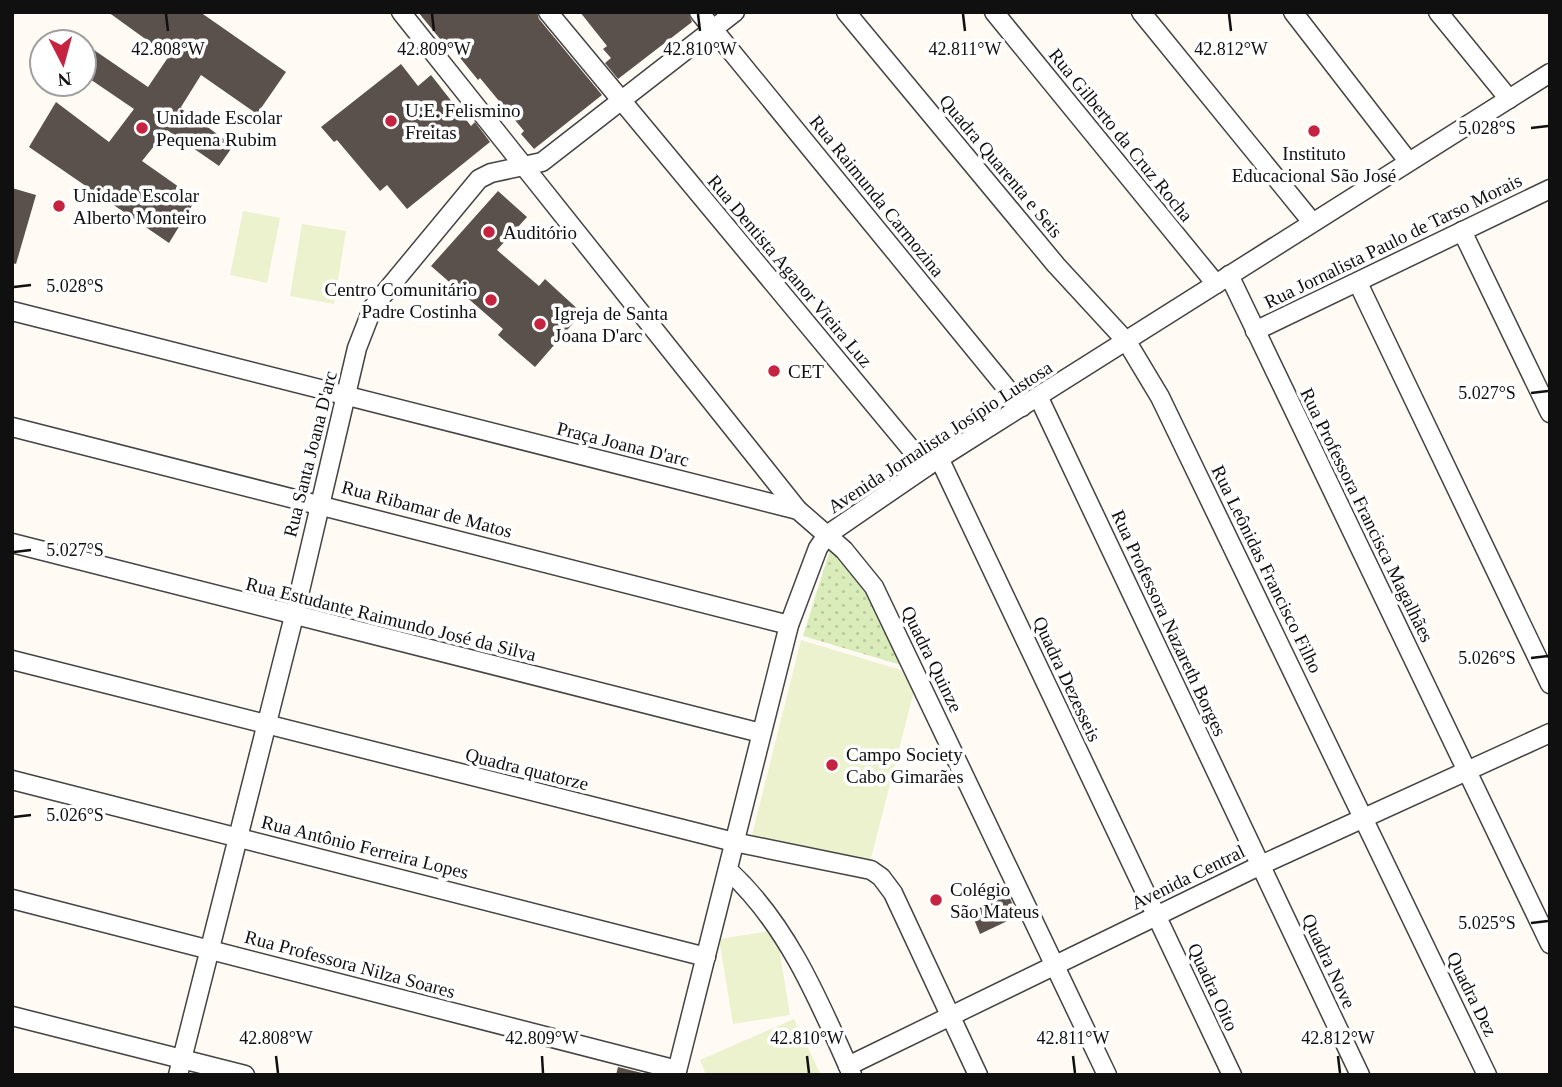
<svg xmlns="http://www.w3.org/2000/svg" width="1562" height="1087" font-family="Georgia,serif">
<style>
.grass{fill:url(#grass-dots)}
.pitch{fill:#ebf2cd}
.building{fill:#5a504c}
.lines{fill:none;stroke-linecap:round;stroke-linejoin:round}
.minor-casing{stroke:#434343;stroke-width:21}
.minor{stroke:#fff;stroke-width:18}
.ticks{fill:none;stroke:#101010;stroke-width:2.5}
.poi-dot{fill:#c62341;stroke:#fff;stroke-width:2.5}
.labels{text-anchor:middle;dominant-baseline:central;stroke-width:7;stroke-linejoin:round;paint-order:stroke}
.poi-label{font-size:19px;fill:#101010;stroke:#fff;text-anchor:start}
.street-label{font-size:19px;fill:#101010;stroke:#fff}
.ticks-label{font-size:18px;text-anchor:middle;fill:#101010;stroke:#fff;stroke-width:7;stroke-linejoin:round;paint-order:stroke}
</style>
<defs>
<pattern id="grass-dots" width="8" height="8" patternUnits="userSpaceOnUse" patternTransform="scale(1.75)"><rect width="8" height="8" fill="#dbecbb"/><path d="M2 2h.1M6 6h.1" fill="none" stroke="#bbc9a0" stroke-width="1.8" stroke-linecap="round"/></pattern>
</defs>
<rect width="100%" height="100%" fill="#fffbf4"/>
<polygon class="grass" points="830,550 869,594 901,665 803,636"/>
<g class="pitch">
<polygon points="243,211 280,218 267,283 230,275"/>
<polygon points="302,224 346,231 334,304 290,296"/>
<polygon points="801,640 901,670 914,691 870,862 751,839"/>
<polygon points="776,930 790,1015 733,1024 719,939"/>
<polygon points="794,1019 821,1075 706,1075 700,1060"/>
</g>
<g class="building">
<polygon points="108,12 200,12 286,72 257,114 201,75 181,107 233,146 219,166 167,130 142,161 196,199 169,243 29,147 56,102 109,142 134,109 84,75 84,64 94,50 148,87 169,56"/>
<polygon points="418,12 537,12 539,19 602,95 534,149 521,134 524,131 480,78 478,80 448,43 445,45"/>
<polygon points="580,12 688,12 692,22 618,79 605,63 611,58 603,49 607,46"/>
<polygon points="401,64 418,86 431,75 471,126 475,122 490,142 407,209 387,185 380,191 337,140 334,142 321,127"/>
<polygon points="12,188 36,195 16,264 12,263"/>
<polygon points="498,191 527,217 497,250 539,286 545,279 582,313 535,367 498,335 503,329 431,266"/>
<polygon points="1008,894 1018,916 980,934 971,912"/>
<polygon points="618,1067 650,1075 616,1075"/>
</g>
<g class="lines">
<g class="minor-casing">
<g id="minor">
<polyline points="401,12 798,510 844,550 874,587 1107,1075"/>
<polyline points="548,12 926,467"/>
<polyline points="699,12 1022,407"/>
<polyline points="846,12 1056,265 1127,342 1160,397 1487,1075"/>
<polyline points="994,12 1216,284"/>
<polyline points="1141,12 1312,222"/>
<polyline points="1293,12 1408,161"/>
<polyline points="1438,12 1509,99"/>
<polyline points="1462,231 1550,413"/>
<polyline points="1229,275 1550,944"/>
<polyline points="1358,283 1550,684"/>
<polyline points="12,311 798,510"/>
<polyline points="1255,331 1550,189"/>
<polyline points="1039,398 1360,1075"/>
<polyline points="12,427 789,625"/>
<polyline points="940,460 1232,1075"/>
<polyline points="12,543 761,733"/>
<polyline points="12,660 734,842 871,870 881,877 893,893 978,1075"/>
<polyline points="12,780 706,957"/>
<path d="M729,871c59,54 91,132 123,204"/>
<polyline points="12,899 677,1070"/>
<polyline points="12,1016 245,1075"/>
<polyline points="848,1066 1261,865 1550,733"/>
<polyline points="178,1075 294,616 357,348 373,307 479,179 491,173 542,162 735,12"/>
<polyline points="676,1075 789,625 818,548 827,535 926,467 1550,73"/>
</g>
</g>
<use href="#minor" class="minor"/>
</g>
<path class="ticks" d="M166,14l2,17M432,14l2,17M698,14l2,17M963,14l2,17M1229,14l2,17M1531,128l17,-2M14,287l17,-2M1531,393l17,-2M14,552l17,-2M1531,658l17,-2M14,817l17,-2M1531,923l17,-2M276,1056l2,17M542,1056l1,17M807,1056l2,17M1073,1056l2,17M1338,1056l2,17"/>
<g class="poi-dot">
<circle cx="391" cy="121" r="7"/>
<circle cx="142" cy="128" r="7"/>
<circle cx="1314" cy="131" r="7"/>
<circle cx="59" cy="206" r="7"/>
<circle cx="489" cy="232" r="7"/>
<circle cx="491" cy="300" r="7"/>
<circle cx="540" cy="324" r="7"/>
<circle cx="774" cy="371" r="7"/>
<circle cx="832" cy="765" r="7"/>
<circle cx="936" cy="900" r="7"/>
</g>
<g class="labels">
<g class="poi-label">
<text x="405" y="110">U.E. Felismino<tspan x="405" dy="22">Freitas</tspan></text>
<text x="156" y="117">Unidade Escolar<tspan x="156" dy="22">Pequena Rubim</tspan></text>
<text x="1314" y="153" text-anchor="middle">Instituto<tspan x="1314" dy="22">Educacional São José</tspan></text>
<text x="73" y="195">Unidade Escolar<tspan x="73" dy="22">Alberto Monteiro</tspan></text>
<text x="503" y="232">Auditório</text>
<text x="477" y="289" text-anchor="end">Centro Comunitário<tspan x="477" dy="22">Padre Costinha</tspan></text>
<text x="554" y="313">Igreja de Santa<tspan x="554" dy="22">Joana D'arc</tspan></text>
<text x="788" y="371">CET</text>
<text x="846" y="754">Campo Society<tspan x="846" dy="22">Cabo Gimarães</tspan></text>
<text x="950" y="889">Colégio<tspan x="950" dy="22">São Mateus</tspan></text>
</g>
<g class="street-label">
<text transform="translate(1121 135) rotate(51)">Rua Gilberto da Cruz Rocha</text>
<text transform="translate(1001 166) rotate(50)">Quadra Quarenta e Seis</text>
<text transform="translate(877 196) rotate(51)">Rua Raimunda Carmozina</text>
<text transform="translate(1393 241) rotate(-26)">Rua Jornalista Paulo de Tarso Morais</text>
<text transform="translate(790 271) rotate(50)">Rua Dentista Aganor Vieira Luz</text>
<text transform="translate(940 437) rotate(-33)">Avenida Jornalista Josípio Lustosa</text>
<text transform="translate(623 444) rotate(14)">Praça Joana D'arc</text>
<text transform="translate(310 454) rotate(-76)">Rua Santa Joana D'arc</text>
<text transform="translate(427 509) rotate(15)">Rua Ribamar de Matos</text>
<text transform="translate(1367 515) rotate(64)">Rua Professora Francisca Magalhães</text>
<text transform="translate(1267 569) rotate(64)">Rua Leônidas Francisco Filho</text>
<text transform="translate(391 619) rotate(14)">Rua Estudante Raimundo José da Silva</text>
<text transform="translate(1169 623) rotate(65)">Rua Professora Nazareth Borges</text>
<text transform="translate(932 659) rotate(64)">Quadra Quinze</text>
<text transform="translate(1067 679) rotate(65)">Quadra Dezesseis</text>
<text transform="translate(527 769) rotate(14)">Quadra quatorze</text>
<text transform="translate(365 847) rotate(14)">Rua Antônio Ferreira Lopes</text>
<text transform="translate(1188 877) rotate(-26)">Avenida Central</text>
<text transform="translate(1329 961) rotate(65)">Quadra Nove</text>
<text transform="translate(350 964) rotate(15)">Rua Professora Nilza Soares</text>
<text transform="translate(1213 987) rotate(65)">Quadra Oito</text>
<text transform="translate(1472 994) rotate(64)">Quadra Dez</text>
</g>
</g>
<g class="ticks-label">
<text x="168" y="55">42.808°W</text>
<text x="434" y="55">42.809°W</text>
<text x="700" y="55">42.810°W</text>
<text x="965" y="55">42.811°W</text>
<text x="1231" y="55">42.812°W</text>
<text x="1487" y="134">5.028°S</text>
<text x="75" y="292">5.028°S</text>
<text x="1487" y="399">5.027°S</text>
<text x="75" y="556">5.027°S</text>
<text x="1487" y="664">5.026°S</text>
<text x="75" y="821">5.026°S</text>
<text x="1487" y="929">5.025°S</text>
<text x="276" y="1044">42.808°W</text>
<text x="542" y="1044">42.809°W</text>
<text x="807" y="1044">42.810°W</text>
<text x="1073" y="1044">42.811°W</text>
<text x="1338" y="1044">42.812°W</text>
</g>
<rect width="1562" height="1087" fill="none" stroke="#101010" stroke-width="28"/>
<g transform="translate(63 63) rotate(174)"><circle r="33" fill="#ffffff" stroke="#9f9f9f" stroke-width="2"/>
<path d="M0-5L12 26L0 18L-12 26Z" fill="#c62341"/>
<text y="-10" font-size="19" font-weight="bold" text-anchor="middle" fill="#101010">N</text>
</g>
</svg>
